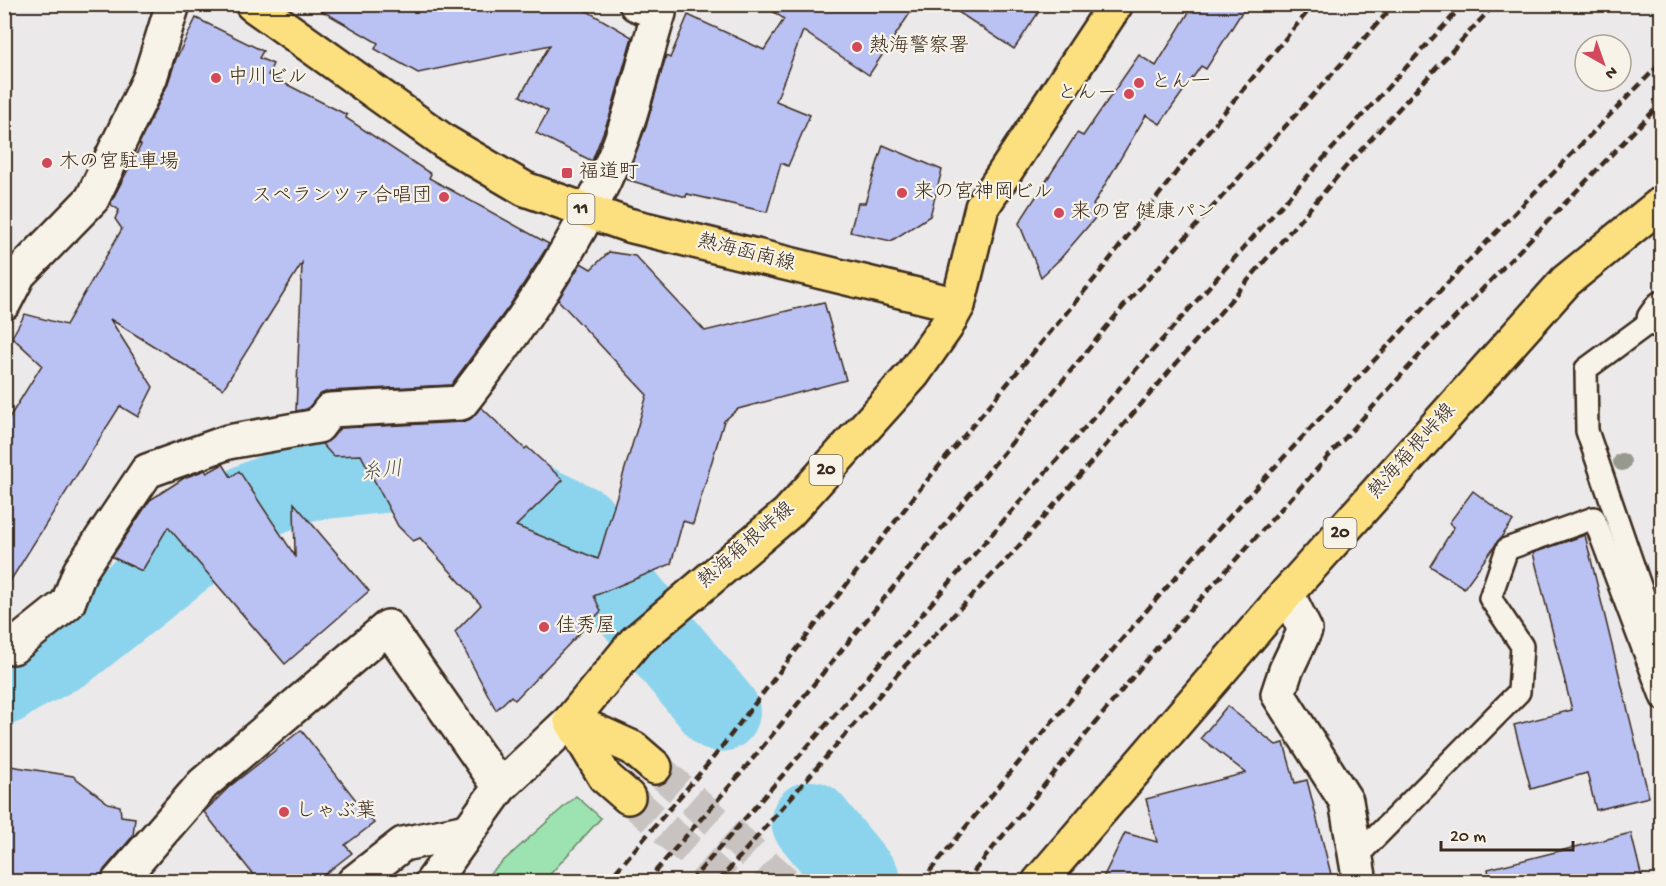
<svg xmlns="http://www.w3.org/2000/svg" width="1666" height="886" font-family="'Gochi Hand','Klee One',sans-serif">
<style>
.green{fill:#9ce3b1;stroke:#6c8668;stroke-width:1.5}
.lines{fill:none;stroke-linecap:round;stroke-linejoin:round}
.river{stroke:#8cd4ed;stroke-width:80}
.building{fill:#bac1f3;stroke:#3b2a1e;stroke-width:1.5}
.primary-tunnel{stroke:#c8c3c1;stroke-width:33;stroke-dasharray:33 16;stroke-linecap:butt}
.service-casing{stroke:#3b2a1e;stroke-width:26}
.minor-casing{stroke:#3b2a1e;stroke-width:38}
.tertiary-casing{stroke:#3b2a1e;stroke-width:38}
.primary-casing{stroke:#3b2a1e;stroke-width:38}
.service{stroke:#f7f3e8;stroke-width:21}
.minor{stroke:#f7f3e8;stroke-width:33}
.tertiary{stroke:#f7f3e8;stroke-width:33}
.primary{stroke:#fce080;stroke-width:33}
.rail{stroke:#3b2a1e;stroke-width:4.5;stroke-dasharray:9 4.5;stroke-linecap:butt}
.tree{fill:#97998e}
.poi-dot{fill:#d1495b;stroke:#f7f3e8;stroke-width:2}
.labels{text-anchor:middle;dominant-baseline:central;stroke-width:4.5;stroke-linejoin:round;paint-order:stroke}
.shield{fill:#f7f3e8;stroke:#73665b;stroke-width:1.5}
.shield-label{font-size:18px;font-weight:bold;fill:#3b2a1e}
.poi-label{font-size:20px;fill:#3b2a1e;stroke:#f7f3e8;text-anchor:start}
.street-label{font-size:20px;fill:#3b2a1e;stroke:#f7f3e8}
.water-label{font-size:21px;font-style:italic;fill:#4f5452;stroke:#f7f3e8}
</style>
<rect width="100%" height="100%" fill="#ebe9ea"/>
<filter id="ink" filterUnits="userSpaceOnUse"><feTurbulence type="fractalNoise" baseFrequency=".0167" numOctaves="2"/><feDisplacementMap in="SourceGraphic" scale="12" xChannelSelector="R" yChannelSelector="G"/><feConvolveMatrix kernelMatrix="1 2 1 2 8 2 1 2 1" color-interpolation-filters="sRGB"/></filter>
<g filter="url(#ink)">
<polygon class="green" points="576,796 601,818 544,881 481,881"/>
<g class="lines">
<g class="river">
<polyline points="4,685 15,677 67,649 253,502 305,481 423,469 536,504 580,525 624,596 720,712"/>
<polyline points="811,821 861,882"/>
</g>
</g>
<g class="building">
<polygon points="310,4 575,4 632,37 610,115 592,161 536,133 548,111 520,96 550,45 418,73 375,49 378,43"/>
<polygon points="762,4 916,4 869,75 803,31 776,101 810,115 788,166 781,163 767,212 687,194 686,197 625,179 646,127 666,56 670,58 688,15 764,50 784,19"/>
<polygon points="946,4 1044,4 1014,49"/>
<polygon points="1194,4 1247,4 1206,69 1201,66 1160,124 1146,115 1093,205 1101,211 1060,259 1041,277 1019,223 1077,133 1083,136 1139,55 1156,66"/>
<polygon points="196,18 263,51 259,58 273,64 268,75 347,115 346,118 431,174 429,178 549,244 510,305 451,385 329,391 321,394 307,409 296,411 302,263 223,389 110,319 153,387 138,417 120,406 4,591 4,426 42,365 12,337 25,314 66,325 122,229 115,219 119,210 110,204 141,145 139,144 167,86 176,59"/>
<polygon points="883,145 942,170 930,216 891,241 850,232 858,203 865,203"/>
<polygon points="609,252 635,256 705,331 824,302 846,380 738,409 724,421 693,524 683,521 671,564 594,596 601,611 515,700 511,696 496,710 455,632 481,605 420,538 413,541 398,526 361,455 333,456 322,444 332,438 340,428 462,422 470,419 481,407 525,449 527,447 563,480 516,526 598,559 647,395 558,300 581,263 591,269"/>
<polygon points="223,464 231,477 239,471 295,556 294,503 369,591 285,664 168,527 142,571 112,557 150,500 184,478 205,470 207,473"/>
<polygon points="1473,491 1513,521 1464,588 1430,566 1454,527 1449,523"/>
<polygon points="1585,535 1649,797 1596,810 1587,773 1531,789 1514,725 1572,710 1533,553"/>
<polygon points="1227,706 1276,745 1284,743 1295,783 1307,780 1333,882 1101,882 1125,833 1157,842 1146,799 1246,773 1201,738"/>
<polygon points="301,730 374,823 345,845 352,853 315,882 259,882 204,812 229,787"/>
<polygon points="4,765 73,776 108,803 120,806 121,816 135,818 133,836 104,870 100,882 4,882"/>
<polygon points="1631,833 1643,882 1490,882 1488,869"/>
</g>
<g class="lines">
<g class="primary-tunnel">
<polyline points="655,767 785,882"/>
<polyline points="628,797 726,882"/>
</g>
<g class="service-casing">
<g id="service">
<polyline points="1654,319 1586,369 1587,431 1662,650"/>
<polyline points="1356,857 1519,692 1522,646 1490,598 1507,549 1594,518 1662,699"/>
</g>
</g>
<g class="minor-casing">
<g id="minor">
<polyline points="4,303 19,274 92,199 150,78 173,4"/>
<polyline points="1662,308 1654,319 1662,321"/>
<polyline points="1287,593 1305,630 1286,670 1278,694 1346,801 1360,882"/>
<path d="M13,647l55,-44 12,-32 67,-100 81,-29 90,-16 12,-16 131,-7c59,-76 116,-157 154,-247 19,-45 29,-96 44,-143l-23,-9"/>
<polyline points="118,882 203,784 388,627 500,787"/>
<polyline points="354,882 403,844 467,831"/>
</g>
</g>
<g class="tertiary-casing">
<polyline id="tertiary" points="432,882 500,787 571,720"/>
</g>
<g class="primary-casing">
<g id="primary">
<polyline points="252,4 445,142 525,189 628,225 958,305"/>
<polyline points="571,720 635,642 788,513 913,374 946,327 958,305 982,207 1116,4"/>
<polyline points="571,720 633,748 655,767"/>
<polyline points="571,720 605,777 628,797"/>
<polyline points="1039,882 1287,593 1566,281 1662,203"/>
</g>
</g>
<use href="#service" class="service"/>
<use href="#minor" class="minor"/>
<use href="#tertiary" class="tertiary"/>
<use href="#primary" class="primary"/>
<g class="rail">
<polyline points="607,882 713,758 924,484 1097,276 1197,145 1314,4"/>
<polyline points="646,882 741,773 1123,307 1395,4"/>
<path d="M690,882c256,-295 510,-591 774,-878"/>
<polyline points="718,882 901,670 1012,554 1349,163 1495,4"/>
<path d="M921,882c104,-128 209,-256 320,-378 137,-150 278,-297 421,-442"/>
<polyline points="965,882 1159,645 1424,350 1662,102"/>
</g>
</g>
<circle class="tree" cx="1622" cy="462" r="9"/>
</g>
<g class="poi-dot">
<circle cx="857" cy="47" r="6"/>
<circle cx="216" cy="78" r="6"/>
<circle cx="1139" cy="83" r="6"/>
<circle cx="1129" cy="94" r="6"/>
<circle cx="47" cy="163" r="6"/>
<rect x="561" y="167" width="12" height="12" rx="3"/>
<circle cx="902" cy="193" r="6"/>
<circle cx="444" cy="197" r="6"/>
<circle cx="1059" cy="213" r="6"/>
<circle cx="544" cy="627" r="6"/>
<circle cx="284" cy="812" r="6"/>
</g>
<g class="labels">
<g class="shield">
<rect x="567.5" y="194" width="27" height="30" rx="4.5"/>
<rect x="809.5" y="455" width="33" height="30" rx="4.5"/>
<rect x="1323.5" y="518" width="33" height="30" rx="4.5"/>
</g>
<g class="shield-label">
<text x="581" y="209">11</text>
<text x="826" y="470">20</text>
<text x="1340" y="533">20</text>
</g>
<g class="poi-label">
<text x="869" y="47">熱海警察署</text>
<text x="228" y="78">中川ビル</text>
<text x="1151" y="83">とん一</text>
<text x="1117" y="94" text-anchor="end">とんー</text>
<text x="59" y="163">木の宮駐車場</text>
<text x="579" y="173">福道町</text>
<text x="914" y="193">来の宮神岡ビル</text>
<text x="432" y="197" text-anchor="end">スペランツァ合唱団</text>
<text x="1071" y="213">来の宮 健康パン</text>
<text x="556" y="627">佳秀屋</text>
<text x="296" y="812">しゃぶ葉</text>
</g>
<g class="street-label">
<text transform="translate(746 254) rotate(14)">熱海函南線</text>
<text transform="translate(1413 452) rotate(-48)">熱海箱根峠線</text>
<text transform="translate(747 546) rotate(-41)">熱海箱根峠線</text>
</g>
<g class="water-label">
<text transform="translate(382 473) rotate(-6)">糸川</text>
</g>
</g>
<rect width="1666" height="886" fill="none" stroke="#f7f3e8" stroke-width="24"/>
<rect x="12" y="12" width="1642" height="862" fill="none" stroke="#3b2a1e" stroke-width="2" filter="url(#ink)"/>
<g transform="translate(1603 63) rotate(140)"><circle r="28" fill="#f7f3e8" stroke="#aca397" stroke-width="1.5"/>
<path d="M0-4.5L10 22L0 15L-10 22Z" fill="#d1495b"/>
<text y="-9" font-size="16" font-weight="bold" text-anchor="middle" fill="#3b2a1e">N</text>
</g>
<path d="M1441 841v9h132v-9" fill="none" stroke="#3b2a1e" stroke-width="3"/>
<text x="1450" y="841" font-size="18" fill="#3b2a1e" stroke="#f7f3e8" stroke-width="4.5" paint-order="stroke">20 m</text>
</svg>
